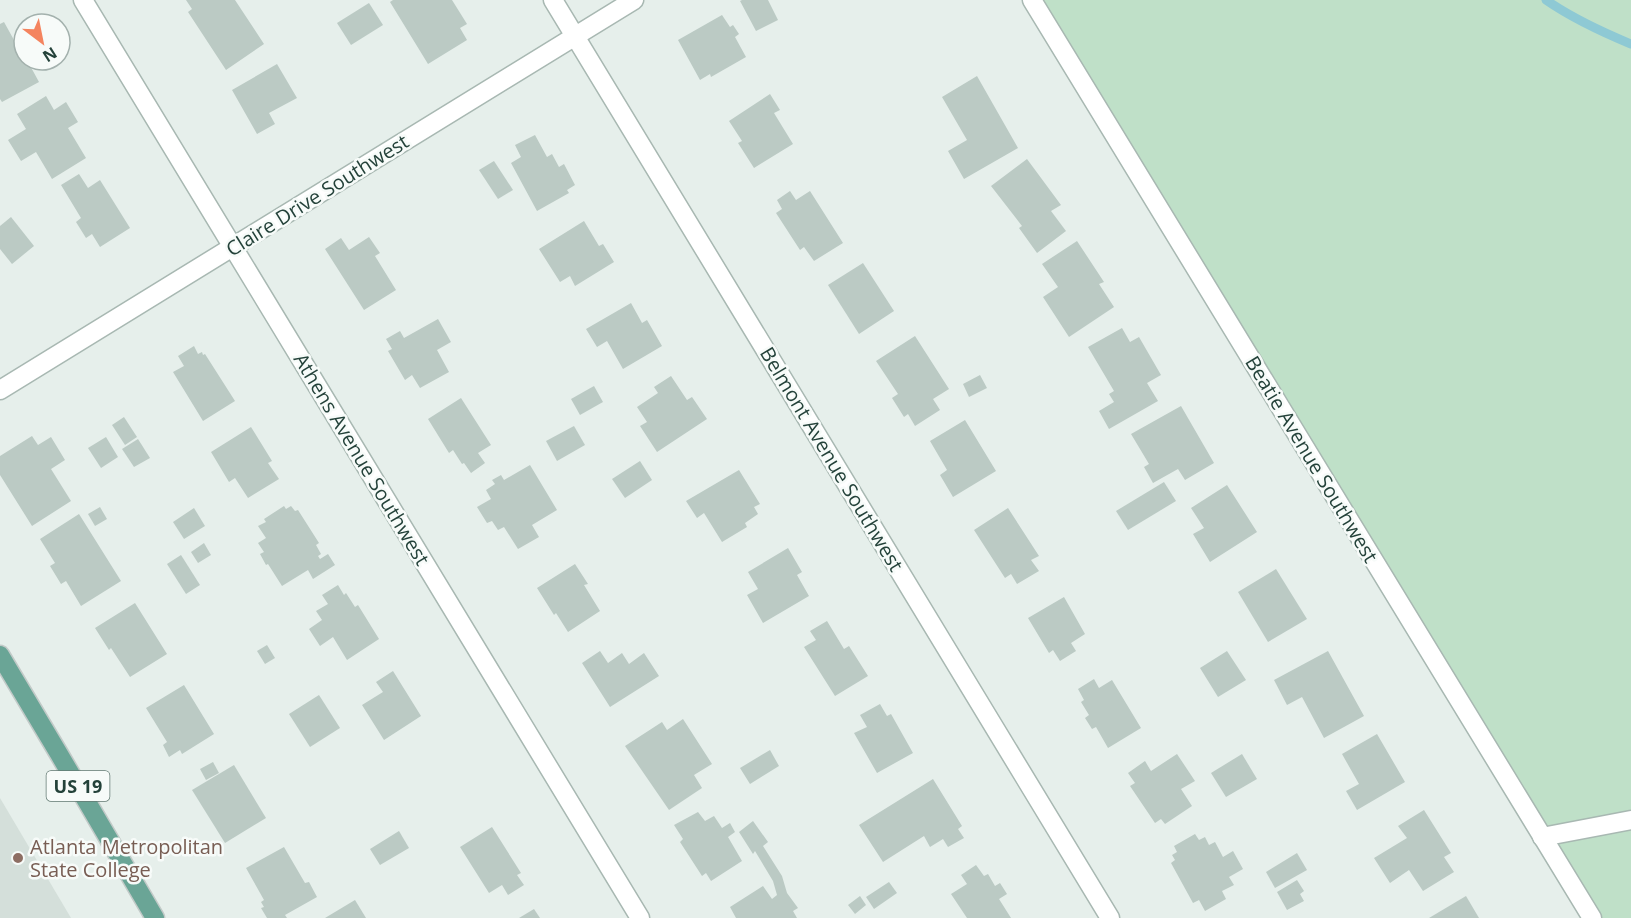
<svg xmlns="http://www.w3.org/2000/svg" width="1631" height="918" font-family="'Open Sans',sans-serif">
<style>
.built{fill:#d4dfda}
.green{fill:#bfe0c8}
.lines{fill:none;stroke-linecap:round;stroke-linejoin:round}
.stream{stroke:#8ec9d4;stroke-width:9}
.building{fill:#bbcac4}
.minor-casing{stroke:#a8b8b2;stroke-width:21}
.major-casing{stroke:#c2cac8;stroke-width:21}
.minor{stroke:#fff;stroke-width:18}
.major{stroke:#6aa596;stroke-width:18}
.education-dot{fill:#8d6e63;stroke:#f7fbf9;stroke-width:2}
.labels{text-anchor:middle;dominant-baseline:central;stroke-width:5;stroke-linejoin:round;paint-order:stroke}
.shield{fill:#f7fbf9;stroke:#637a73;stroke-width:1.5}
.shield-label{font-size:18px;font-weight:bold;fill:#24423a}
.street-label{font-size:20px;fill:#24423a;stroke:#f7fbf9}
.education-label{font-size:20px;fill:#785e54;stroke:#f7fbf9;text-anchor:start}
</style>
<rect width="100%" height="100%" fill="#e6efeb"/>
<polygon class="built" points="0,798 71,918 0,918"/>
<polygon class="green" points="1026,0 1631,0 1631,918 1581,918"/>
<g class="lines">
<path class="stream" d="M1546,0c26,18 56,32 85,44"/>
</g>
<g class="building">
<polygon points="186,0 235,0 264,44 226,70 188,12 192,9"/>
<polygon points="393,0 452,0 467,24 460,28 467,40 428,64 390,2"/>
<polygon points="742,0 768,0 778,20 756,31 740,1"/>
<polygon points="369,3 383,25 351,45 337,23"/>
<polygon points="722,15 730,27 733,25 739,34 735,37 746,57 711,77 710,74 700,80 678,40"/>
<polygon points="4,22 14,40 19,37 24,46 24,52 23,53 24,60 27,60 39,82 2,102 0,99 0,24"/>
<polygon points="277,64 297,98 269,113 275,124 257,134 232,90"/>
<polygon points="977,76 1018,148 964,179 948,151 967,140 942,97"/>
<polygon points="770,94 780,110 774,113 793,144 754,168 738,143 742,141 729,121"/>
<polygon points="46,96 54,110 66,102 78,122 68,128 86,158 52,179 36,152 21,161 8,140 26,129 17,114"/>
<polygon points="535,135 547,157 552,154 559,167 564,164 575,185 567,190 569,193 537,211 511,163 521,157 515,145"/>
<polygon points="1027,159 1061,205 1051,211 1066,231 1037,253 1019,228 1022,226 991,186"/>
<polygon points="494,161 513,190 498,199 479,170"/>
<polygon points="79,174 88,188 100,180 130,228 100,247 92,234 86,238 76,222 81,218 61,185"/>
<polygon points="790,191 796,200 810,191 843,243 814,261 804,247 800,250 776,213 782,209 777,200"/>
<polygon points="11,217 34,246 12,264 0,249 0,226"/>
<polygon points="584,221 599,246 603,244 614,262 575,286 570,276 560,282 539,249"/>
<polygon points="369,237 380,253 375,256 396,290 364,310 325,249 341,238 349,250"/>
<polygon points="1077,241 1104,282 1099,284 1114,307 1069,337 1043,297 1058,287 1042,264"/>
<polygon points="863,263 894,311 859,334 828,285"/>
<polygon points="631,303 642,323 647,320 662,346 623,369 607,341 597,347 586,329"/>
<polygon points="438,319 451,342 437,350 449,372 420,388 412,375 405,380 388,351 392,349 386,339 400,331 404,338"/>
<polygon points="1122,328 1130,342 1139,337 1161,375 1147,383 1158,401 1109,429 1099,411 1114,402 1109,394 1114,391 1088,347"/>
<polygon points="915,336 949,389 933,399 940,410 915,426 908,414 904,417 892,398 898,394 876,361"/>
<polygon points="194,346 198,354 202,352 203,355 205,354 235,401 203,421 173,372 184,366 178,356"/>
<polygon points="980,375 987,388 969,397 963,384"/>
<polygon points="671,376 687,400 692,397 707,419 657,452 640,426 647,422 637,407 658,393 654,387"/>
<polygon points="594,386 603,402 580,415 571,399"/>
<polygon points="461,398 491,445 478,453 485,463 471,473 464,463 462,464 453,450 449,453 428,419"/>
<polygon points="1181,406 1214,463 1185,480 1178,469 1153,483 1144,467 1149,464 1131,434"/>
<polygon points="124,417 137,437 125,445 112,425"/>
<polygon points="965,420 996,471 953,497 940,475 947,470 930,441"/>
<polygon points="574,426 585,445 557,461 546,441"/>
<polygon points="251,427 272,461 268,463 279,479 248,498 235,478 229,482 211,452"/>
<polygon points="32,436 38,445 51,437 65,460 51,469 71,501 32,526 0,475 0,456"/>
<polygon points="106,437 118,457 101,468 88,448"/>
<polygon points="138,439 150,458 134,467 122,449"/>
<polygon points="640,461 652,480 625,498 612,479"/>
<polygon points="530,465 557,510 532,525 539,537 518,549 504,527 498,530 492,521 487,523 477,507 491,499 486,490 495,484 492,480 501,475 504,480"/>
<polygon points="739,470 760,504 754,507 758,514 745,523 747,527 722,542 704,513 697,518 686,501"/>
<polygon points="1164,482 1176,501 1128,530 1116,511"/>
<polygon points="1227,485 1257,532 1210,562 1193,534 1204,528 1191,508"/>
<polygon points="284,506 286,509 291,506 295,511 298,510 319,543 316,545 321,554 318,556 320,559 328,554 335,565 313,579 308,570 282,586 268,564 266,565 260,554 264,552 258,543 266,538 258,526 266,522 264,519"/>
<polygon points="100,507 107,519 95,526 88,514"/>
<polygon points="194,508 205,526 184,539 173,522"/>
<polygon points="1008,508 1039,556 1031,560 1039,571 1017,584 1011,574 1005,578 974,530"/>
<polygon points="79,514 121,581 81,606 66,581 61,584 50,566 55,563 40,539"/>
<polygon points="204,543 211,555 198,563 191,552"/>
<polygon points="788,548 802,572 797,575 809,596 763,623 747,595 758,589 748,572"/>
<polygon points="181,555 200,585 186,594 167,564"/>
<polygon points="575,564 588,584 584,585 600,611 568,632 556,613 554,615 537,588"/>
<polygon points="1276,569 1307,619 1268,642 1238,592"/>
<polygon points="338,585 344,595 346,593 355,607 358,605 379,639 347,660 333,637 320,646 309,629 322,620 316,611 328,604 322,595"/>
<polygon points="1064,597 1085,634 1071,643 1076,651 1060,661 1053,650 1049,653 1028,618"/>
<polygon points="135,603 167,654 130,677 111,648 109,650 95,628"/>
<polygon points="827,621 844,649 849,646 868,676 835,696 804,647 816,640 810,631"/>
<polygon points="267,645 275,658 265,664 257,651"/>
<polygon points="600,651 608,663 622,653 629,664 644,653 659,676 610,707 582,663"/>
<polygon points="1227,651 1246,680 1218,697 1200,668"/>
<polygon points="1328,651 1364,716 1324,738 1302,697 1287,705 1274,680"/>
<polygon points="393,671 421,716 384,740 362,705 383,692 376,682"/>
<polygon points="1094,679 1099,688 1112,680 1141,728 1108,748 1096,727 1092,729 1085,718 1089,715 1081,702 1084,700 1078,689"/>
<polygon points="184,685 214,734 182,754 180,750 169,757 163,745 167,742 146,708"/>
<polygon points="319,695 340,728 310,747 289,714"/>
<polygon points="880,704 887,716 891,714 913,753 877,773 854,733 867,727 860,715"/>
<polygon points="683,719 712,764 694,775 702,788 669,810 625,746 662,722 667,730"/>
<polygon points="1377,734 1405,782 1357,810 1346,791 1359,784 1342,754"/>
<polygon points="770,750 779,766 750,784 740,768"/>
<polygon points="1177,754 1195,781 1181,789 1192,806 1165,824 1161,819 1155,823 1130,786 1135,783 1128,773 1145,761 1151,771"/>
<polygon points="1242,754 1257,779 1226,797 1211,773"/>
<polygon points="213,762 219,773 206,780 200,769"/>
<polygon points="234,765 266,818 225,843 192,790"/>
<polygon points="933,779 962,826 958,829 964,838 948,847 943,839 930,847 924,836 883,862 859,825"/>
<polygon points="1424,810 1451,853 1444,857 1454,872 1423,891 1409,870 1390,883 1374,858 1407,838 1398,826"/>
<polygon points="698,812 705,821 714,816 722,828 730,823 735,832 728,837 742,861 711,881 706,873 702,876 680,842 683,839 674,825"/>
<polygon points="753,821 768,842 763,846 782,876 787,893 798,908 793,911 797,918 736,918 730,907 763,886 772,899 777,895 773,881 755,851 753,854 739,832"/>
<polygon points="492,827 521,873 517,875 524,885 508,895 502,885 489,893 460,847"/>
<polygon points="399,831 409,848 380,865 370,849"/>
<polygon points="1195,834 1199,840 1205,837 1209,845 1215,842 1223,857 1233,851 1243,869 1229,877 1234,885 1222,891 1226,899 1205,911 1199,900 1193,903 1171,863 1175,860 1172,855 1177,852 1174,846"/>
<polygon points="284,847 305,883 309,882 317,897 285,915 287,918 267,918 261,908 264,907 261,902 264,900 246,868"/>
<polygon points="1297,853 1307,870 1275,888 1266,872"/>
<polygon points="976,865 984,876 988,874 995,886 1000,883 1007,894 999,899 1011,918 967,918 951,894 967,884 961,875"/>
<polygon points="1297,880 1304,891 1300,894 1304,901 1287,910 1277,892"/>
<polygon points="889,882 897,893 874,909 866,897"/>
<polygon points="860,896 866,905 855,914 848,905"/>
<polygon points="1466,896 1479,918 1429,918"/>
<polygon points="355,900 366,918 325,918"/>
<polygon points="534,909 540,918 519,918"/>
</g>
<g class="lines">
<g class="minor-casing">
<g id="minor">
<polyline points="83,0 640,918"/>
<polyline points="553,0 1110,918"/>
<polyline points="1032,0 1592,918"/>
<polyline points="0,390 634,0"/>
<polyline points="1542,837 1631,820"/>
</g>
</g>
<g class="major-casing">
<polyline id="major" points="0,655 59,754 155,918"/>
</g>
<use href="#minor" class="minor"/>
<use href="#major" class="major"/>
</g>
<circle class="education-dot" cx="18" cy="858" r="6"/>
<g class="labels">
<rect class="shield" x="46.5" y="771" width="63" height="30" rx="4.5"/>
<g class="shield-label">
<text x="78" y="786">US 19</text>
</g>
<g class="street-label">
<text transform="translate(317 195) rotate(-32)">Claire Drive Southwest</text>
<text transform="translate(362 459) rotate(59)">Athens Avenue Southwest</text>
<text transform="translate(832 459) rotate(59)">Belmont Avenue Southwest</text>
<text transform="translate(1312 459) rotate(59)">Beatie Avenue Southwest</text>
</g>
<g class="education-label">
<text x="30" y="846">Atlanta Metropolitan<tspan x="30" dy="23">State College</tspan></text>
</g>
</g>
<g transform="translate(42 42) rotate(148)"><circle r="28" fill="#f7fbf9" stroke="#a3b1ad" stroke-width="1.5"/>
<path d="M0-4.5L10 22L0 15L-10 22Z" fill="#f4845f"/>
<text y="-9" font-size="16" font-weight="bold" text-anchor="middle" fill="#24423a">N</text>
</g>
</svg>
